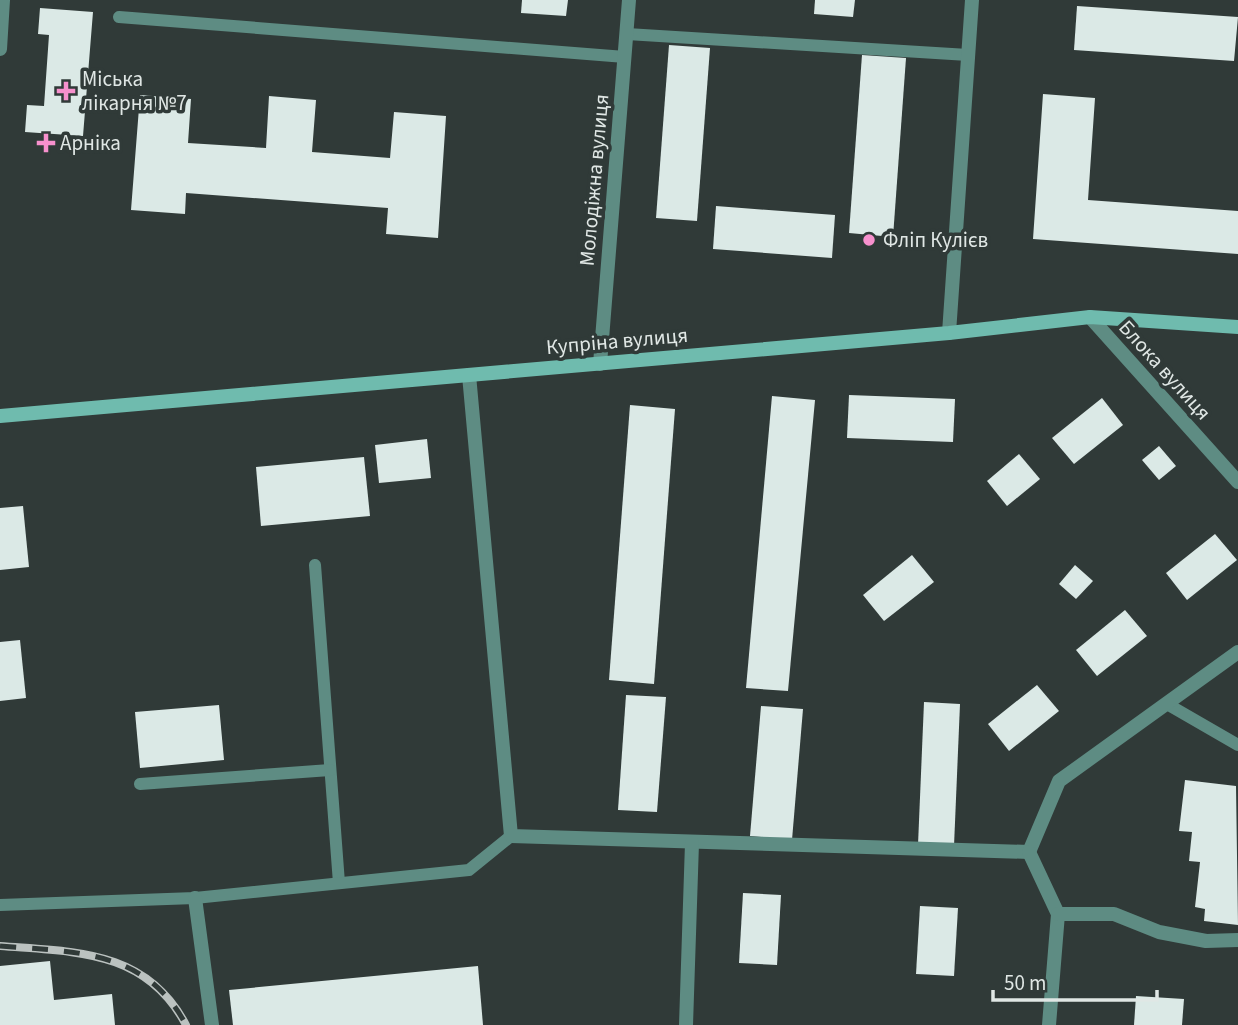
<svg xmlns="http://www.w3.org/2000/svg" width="1238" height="1025" font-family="'Source Sans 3',sans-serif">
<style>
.building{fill:#dbe9e6}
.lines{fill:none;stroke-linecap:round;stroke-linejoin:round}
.lane{stroke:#5e8c83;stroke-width:12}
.street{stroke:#5e8c83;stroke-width:14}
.secondary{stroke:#6fbbae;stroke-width:14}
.rail-casing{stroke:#bbc2c0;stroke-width:8}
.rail{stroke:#303a38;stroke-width:5;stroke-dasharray:16;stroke-linecap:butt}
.poi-dot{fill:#f790cd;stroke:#303a38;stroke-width:2.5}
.labels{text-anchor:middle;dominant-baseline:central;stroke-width:7;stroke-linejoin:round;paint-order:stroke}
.poi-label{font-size:21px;fill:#e0e7e5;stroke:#303a38;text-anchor:start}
.street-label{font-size:21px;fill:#e0e7e5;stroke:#303a38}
</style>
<rect width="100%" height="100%" fill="#303a38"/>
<g class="building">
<polygon points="522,0 568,0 566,16 521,13"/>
<polygon points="815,0 855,0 853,17 814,14"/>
<polygon points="1077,6 1238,17 1234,61 1074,50"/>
<polygon points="40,8 93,12 83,136 25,132 27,105 44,106 49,35 38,34"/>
<polygon points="669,45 710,48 697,221 656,218"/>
<polygon points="862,55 906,58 893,237 849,233"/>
<polygon points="1043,94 1095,98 1088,200 1238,211 1238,254 1033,239"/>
<polygon points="140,95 191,99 188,143 266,148 269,96 316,100 312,152 390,158 394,112 446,116 438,238 386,234 388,208 186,193 185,214 131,210"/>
<polygon points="716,206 835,215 832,258 713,249"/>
<polygon points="849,395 955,399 953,442 847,438"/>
<polygon points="772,396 815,400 788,691 746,688"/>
<polygon points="1102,398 1123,425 1074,464 1052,438"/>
<polygon points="630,405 675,409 654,684 609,680"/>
<polygon points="427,439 431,478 379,483 375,445"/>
<polygon points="1159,446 1176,466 1159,480 1142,460"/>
<polygon points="1019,454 1040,479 1007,506 987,481"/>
<polygon points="364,457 370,516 261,526 256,467"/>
<polygon points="23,506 29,567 0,570 0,508"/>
<polygon points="1215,534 1237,560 1187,600 1166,573"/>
<polygon points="912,555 934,582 884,621 863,595"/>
<polygon points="1075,565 1093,581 1076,599 1059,584"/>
<polygon points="1125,610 1147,636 1097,676 1076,650"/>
<polygon points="20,640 26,698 0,701 0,642"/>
<polygon points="1037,685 1059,711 1009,751 988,724"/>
<polygon points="626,695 666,697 657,812 618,810"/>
<polygon points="924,702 960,704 954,846 918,845"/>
<polygon points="219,705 224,760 140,768 135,712"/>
<polygon points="761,706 803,709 792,840 750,836"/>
<polygon points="1185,780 1236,786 1238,925 1204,921 1205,909 1195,907 1200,862 1189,861 1192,832 1179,831"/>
<polygon points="743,893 781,895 777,965 739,963"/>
<polygon points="920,906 958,908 954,976 916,974"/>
<polygon points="50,961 54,1000 112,994 115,1025 0,1025 0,966"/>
<polygon points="478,966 483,1025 233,1025 229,990"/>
<polygon points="1136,996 1184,999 1182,1025 1134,1025"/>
</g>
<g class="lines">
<g class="lane">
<polyline points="119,17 625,57"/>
<polyline points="627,34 968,55"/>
<polyline points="315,565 339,883"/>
<polyline points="1167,704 1238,745"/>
<polyline points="140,784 330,770"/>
<polyline points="0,905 195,898 469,870 511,836"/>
</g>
<g class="street">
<polyline points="0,49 3,0"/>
<polyline points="1090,317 1238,482"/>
<polyline points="949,333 972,0"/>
<polyline points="600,364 629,0"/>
<polyline points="469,375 511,836 1029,852"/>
<polyline points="1029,852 1059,781 1238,652"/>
<polyline points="1029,852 1058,914 1049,1025"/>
<polyline points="195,898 212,1025"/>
<polyline points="1058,914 1114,914 1159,932 1206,941 1238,940"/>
<polyline points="686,1025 692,843"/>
</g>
<polyline class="secondary" points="0,416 949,333 1090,317 1238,327"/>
<g class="rail-casing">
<path id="rail" d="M0,946c74,6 146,3 186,79"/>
</g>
<use href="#rail" class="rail"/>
</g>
<g class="poi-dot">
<path d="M62.5 80.5h7v7h7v7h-7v7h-7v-7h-7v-7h7z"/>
<path d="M42.5 132.5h7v7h7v7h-7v7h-7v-7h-7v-7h7z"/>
<circle cx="869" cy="240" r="7"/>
</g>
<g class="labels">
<g class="poi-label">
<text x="82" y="79">Міська<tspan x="82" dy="24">лікарня №7</tspan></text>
<text x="60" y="143">Арніка</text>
<text x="883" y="240">Фліп Кулієв</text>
</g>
<g class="street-label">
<text transform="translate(594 180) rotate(-85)">Молодіжна вулиця</text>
<text transform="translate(617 341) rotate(-5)">Купріна вулиця</text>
<text transform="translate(1165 370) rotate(48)">Блока вулиця</text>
</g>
</g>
<path d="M993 990v10h164v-10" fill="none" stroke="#e0e7e5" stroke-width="3.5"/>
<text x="1004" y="990" font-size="21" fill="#e0e7e5" stroke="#303a38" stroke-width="5" paint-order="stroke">50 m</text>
</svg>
